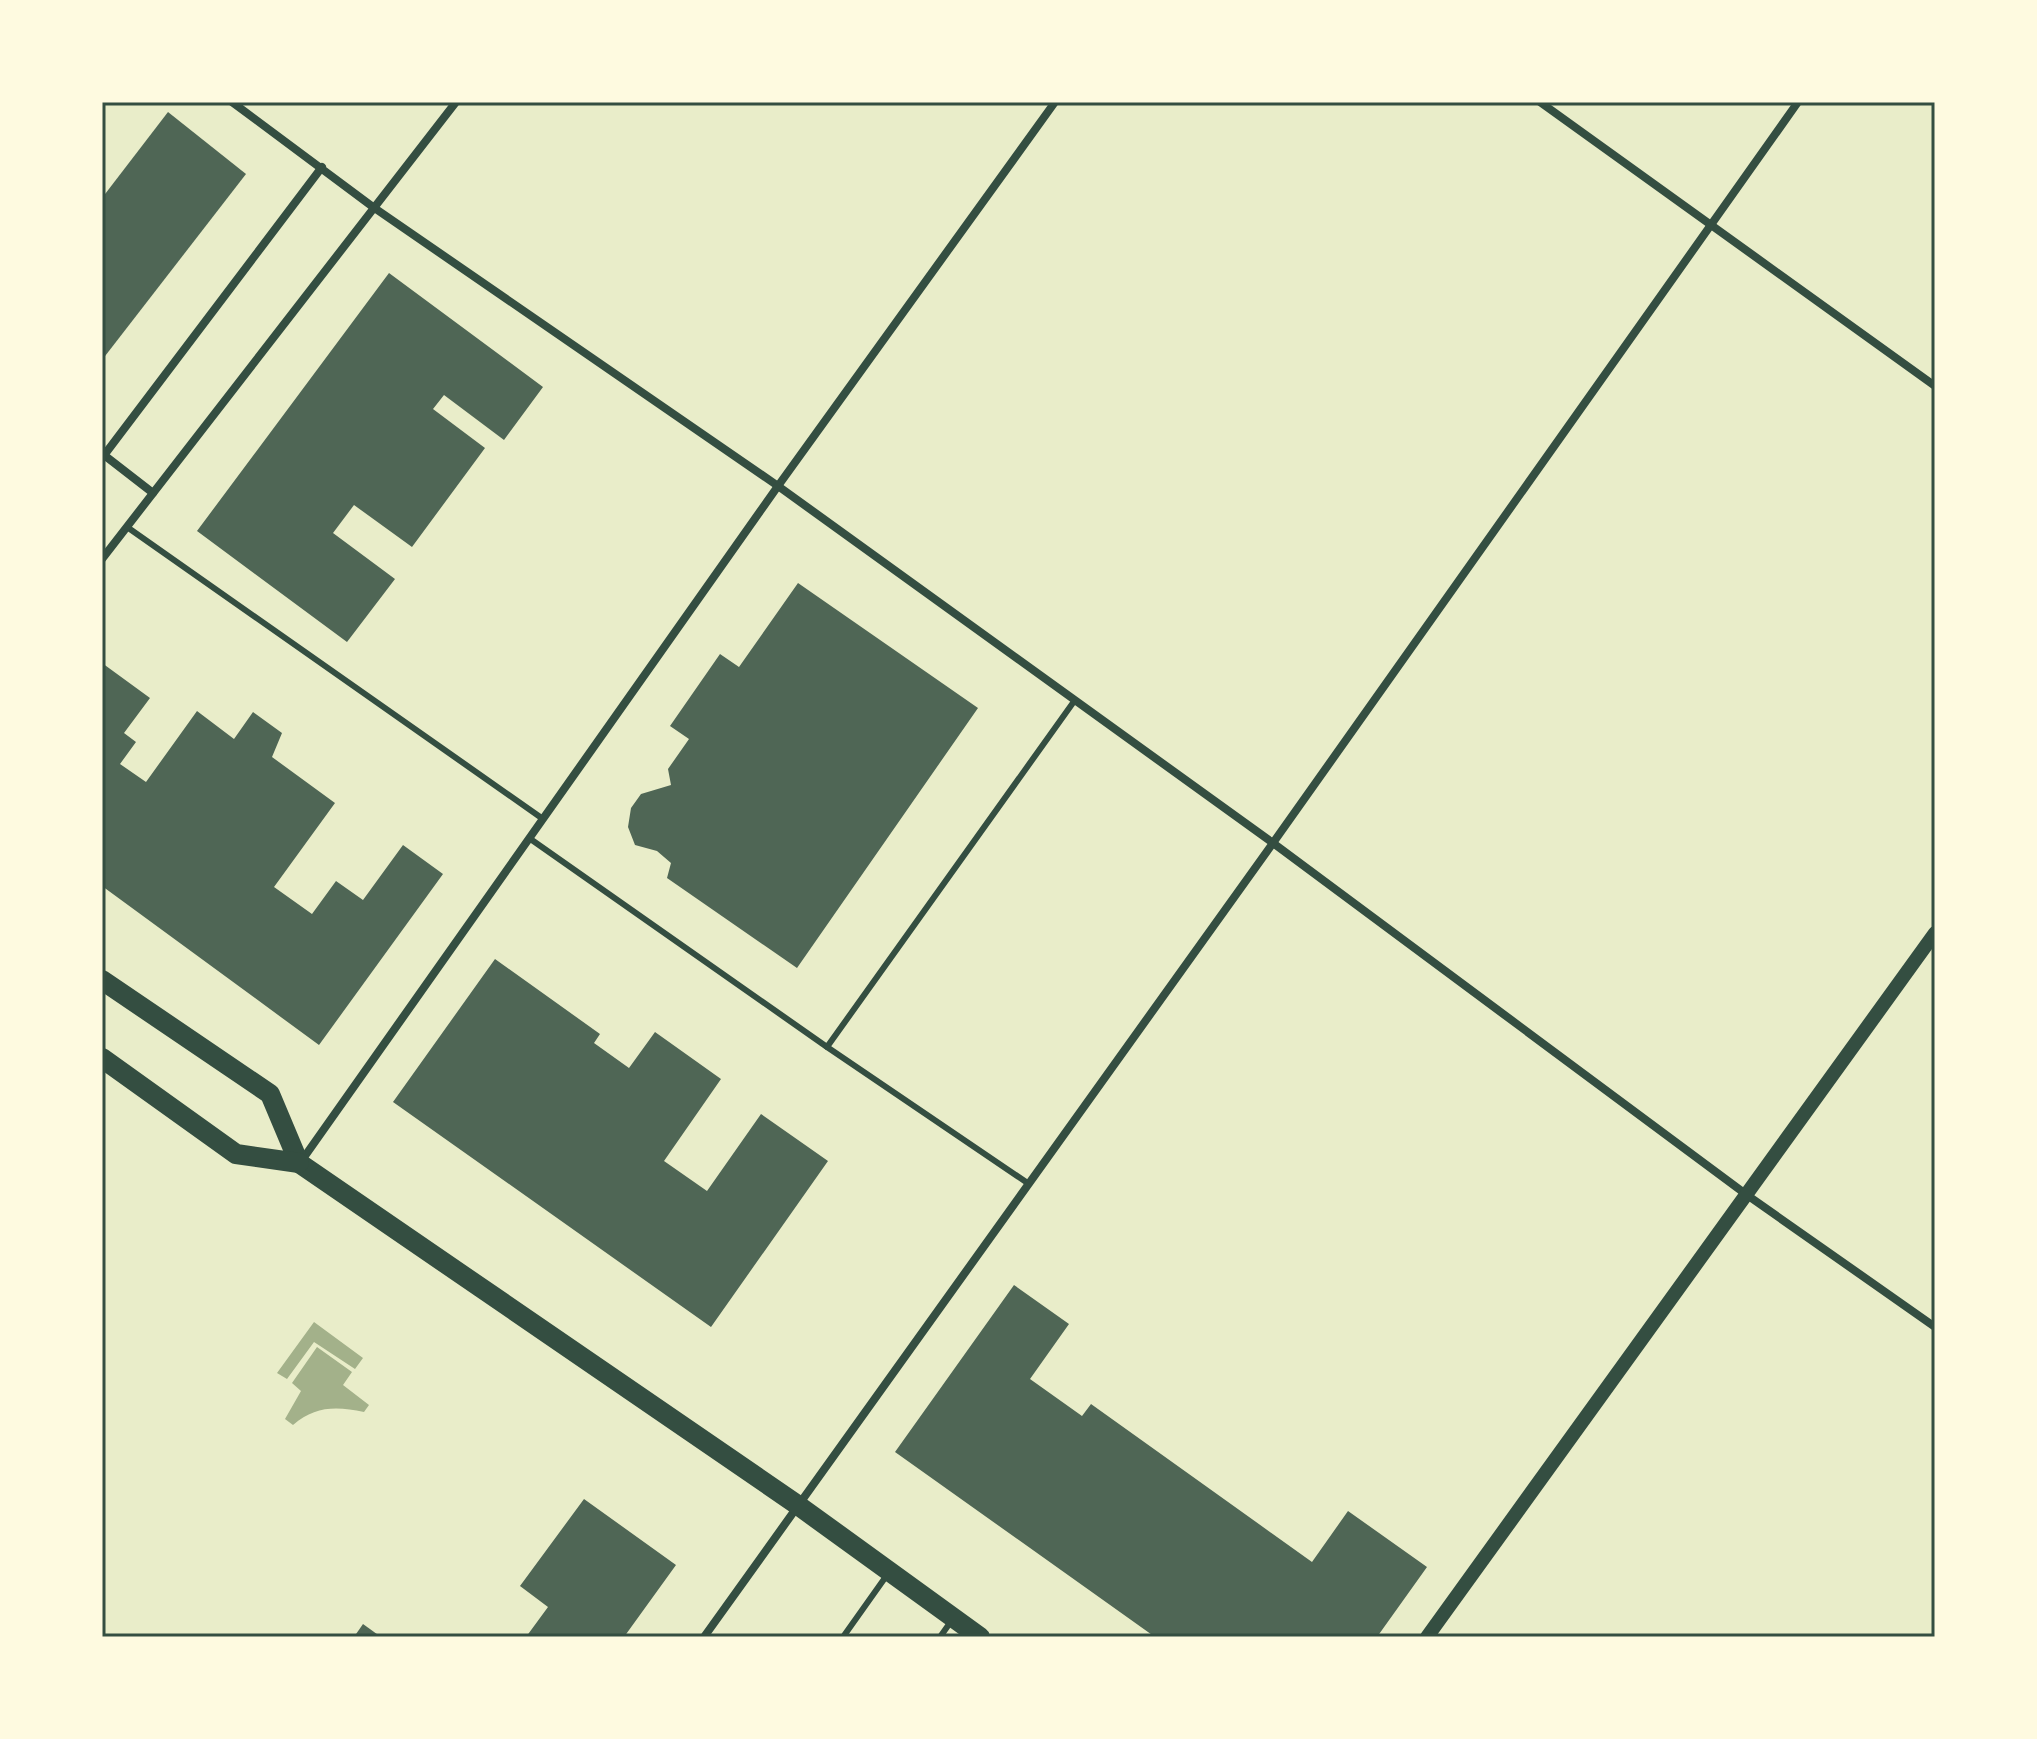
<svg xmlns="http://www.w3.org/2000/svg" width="2037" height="1739" font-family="Barlow,sans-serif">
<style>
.water{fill:#a3b18a}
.building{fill:#4f6655}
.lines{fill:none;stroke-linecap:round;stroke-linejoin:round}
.service{stroke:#344e41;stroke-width:6}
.minor{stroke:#344e41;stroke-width:8}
.tertiary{stroke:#344e41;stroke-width:14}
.primary{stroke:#344e41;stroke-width:20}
.neatline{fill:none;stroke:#344e41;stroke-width:3}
</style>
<rect width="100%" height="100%" fill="#e9edc9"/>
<g class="water">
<polygon points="314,1322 363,1358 355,1369 314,1342 287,1379 277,1373"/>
<path d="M317,1347l35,25 -9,13 26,20 -5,7c-28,-6 -49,-6 -71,13l-8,-6 16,-28 -9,-8z"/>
</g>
<g class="building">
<polygon points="168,112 246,174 102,360 102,198"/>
<polygon points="389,273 543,387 504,440 444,395 433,409 485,448 412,547 354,505 333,533 395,579 347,642 197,531"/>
<polygon points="798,583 978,708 797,968 667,878 671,863 657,851 635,845 628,827 631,808 641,794 671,785 668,769 689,739 670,726 720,654 739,667"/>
<polygon points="102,663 150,698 124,733 136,742 120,764 146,782 197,711 234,739 253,712 282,733 272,757 335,803 274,887 312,914 336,881 363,900 403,845 443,874 319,1045 102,886"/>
<polygon points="495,959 600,1034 594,1043 629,1068 655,1032 721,1079 664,1161 707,1191 761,1114 828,1161 711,1327 393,1102"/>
<polygon points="1014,1285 1069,1324 1030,1379 1082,1416 1091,1404 1312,1562 1348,1511 1427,1567 1377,1637 1155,1637 895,1452"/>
<polygon points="584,1499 676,1565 624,1637 526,1637 548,1607 520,1586"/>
<polygon points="363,1624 381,1637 354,1637"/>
</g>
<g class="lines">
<g class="service">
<polyline points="127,527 543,819"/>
<polyline points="529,838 827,1047"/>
<polyline points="1029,1184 827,1047 1075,700"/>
<polyline points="843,1637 887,1575"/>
<polyline points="940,1637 952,1620"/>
</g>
<g class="minor">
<polyline points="232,102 373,207 778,486 1273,843 1747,1195 1935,1327"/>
<polyline points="1540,102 1935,386"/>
<polyline points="104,455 153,493"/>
<polyline points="102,458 322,167"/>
<polyline points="102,559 456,102"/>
<polyline points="300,1163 778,486 1055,102"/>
<polyline points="704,1637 1273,843 1798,102"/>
</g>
<polyline class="tertiary" points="1427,1637 1935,933"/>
<g class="primary">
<polyline points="102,980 270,1094 299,1163 799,1506 980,1637"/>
<polyline points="102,1058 236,1154 299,1163"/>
</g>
</g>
<rect width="2037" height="1739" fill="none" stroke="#fefae0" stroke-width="208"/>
<rect x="104" y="104" width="1829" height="1531" class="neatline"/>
</svg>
